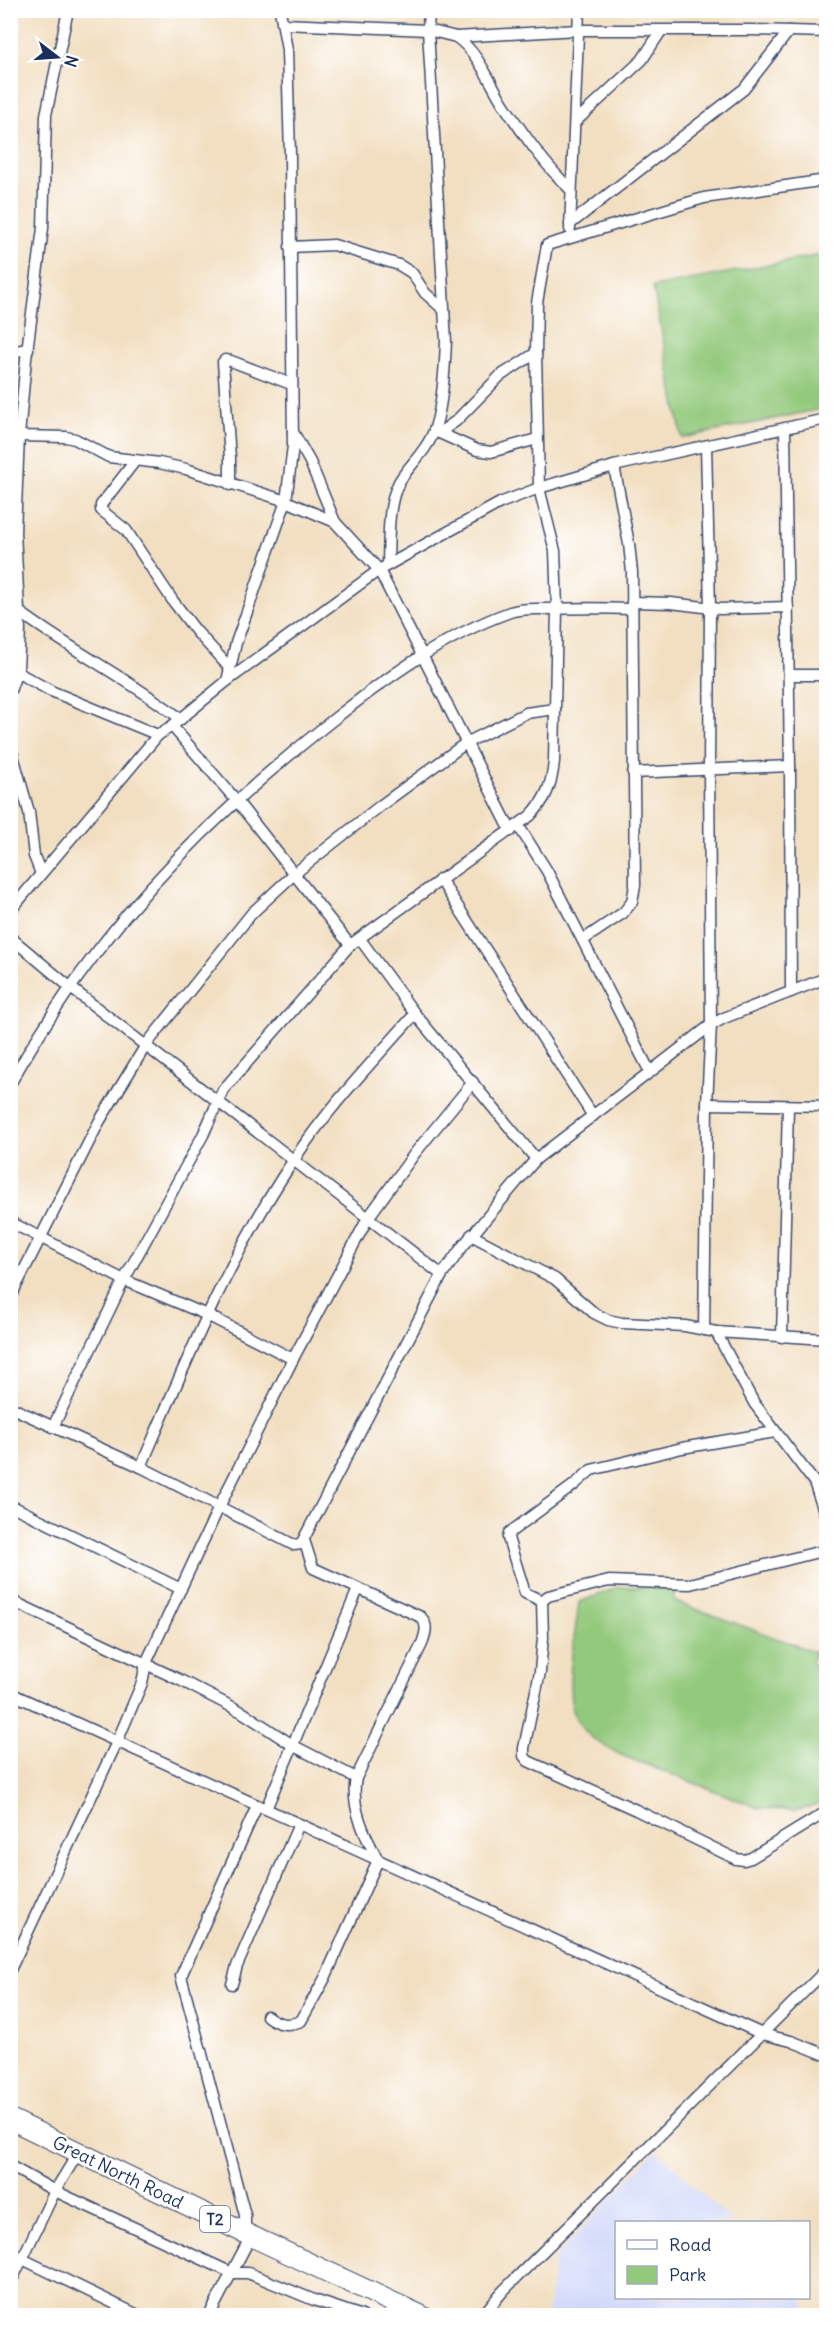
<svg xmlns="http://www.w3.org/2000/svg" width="837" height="2326" font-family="Delius,sans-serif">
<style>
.built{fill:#d1d9f9}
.green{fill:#93c97b;stroke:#577c6c;stroke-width:1.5}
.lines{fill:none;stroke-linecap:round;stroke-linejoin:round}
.street-casing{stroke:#3b496d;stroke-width:13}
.highway-casing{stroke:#3b496d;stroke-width:22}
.street{stroke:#fff;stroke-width:10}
.highway{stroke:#fff;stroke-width:20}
.labels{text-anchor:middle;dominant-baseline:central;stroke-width:4.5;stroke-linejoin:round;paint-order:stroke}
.shield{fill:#fff;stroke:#5f6d8e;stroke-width:1.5}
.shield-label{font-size:16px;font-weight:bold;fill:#1b2f5e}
.street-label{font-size:18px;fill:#1b2f5e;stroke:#fff}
</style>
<rect width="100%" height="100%" fill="#fff"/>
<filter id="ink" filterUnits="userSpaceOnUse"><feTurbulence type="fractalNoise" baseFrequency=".0167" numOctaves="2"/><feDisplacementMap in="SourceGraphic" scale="12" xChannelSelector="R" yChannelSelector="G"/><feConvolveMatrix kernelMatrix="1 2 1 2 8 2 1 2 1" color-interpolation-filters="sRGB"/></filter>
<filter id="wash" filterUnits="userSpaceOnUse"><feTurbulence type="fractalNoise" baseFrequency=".008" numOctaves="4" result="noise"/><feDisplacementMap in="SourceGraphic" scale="24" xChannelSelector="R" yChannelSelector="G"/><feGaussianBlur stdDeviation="1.35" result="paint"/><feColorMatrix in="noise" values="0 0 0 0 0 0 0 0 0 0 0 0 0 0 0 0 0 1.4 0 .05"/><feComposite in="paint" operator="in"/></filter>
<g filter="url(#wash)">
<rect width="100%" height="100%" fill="#f2dfc1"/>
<polygon class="built" points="656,2150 732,2222 616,2222 616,2298 803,2298 808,2315 547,2315 555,2258"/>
<g class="green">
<polygon points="826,254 826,408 682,438 653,287"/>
<path d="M619,1587h56l-1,14 141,51 -4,11 15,13v121l-11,9 -21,5 -35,-3 -138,-53c-18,-9 -40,-21 -47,-42 -10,-26 2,-83 5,-111z"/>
</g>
</g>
<g filter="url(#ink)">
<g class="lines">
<g class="street-casing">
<g id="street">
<polyline points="283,24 428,30 456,37 578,30 751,30 826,32"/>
<path d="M456,37c22,15 34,46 48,68 20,30 40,59 66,84"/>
<polyline points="575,122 642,60 661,31"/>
<polyline points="570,224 744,89 789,31"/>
<polyline points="570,229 579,10"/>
<polyline points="290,247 334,245 399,265 412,273 425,293 444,310"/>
<polyline points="10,352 28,349"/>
<polyline points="785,428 790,766 791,992"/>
<polyline points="435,431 477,450 491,452 537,439"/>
<polyline points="293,432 310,462 335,522"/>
<polyline points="10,433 19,436 66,437 75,439 109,457 159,463 186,469 286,501 335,522 379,570 511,831"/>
<polyline points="439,433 456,421 500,376 536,353"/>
<polyline points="135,461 101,505 101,510 126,530 173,601 196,631 229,667"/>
<polyline points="230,485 230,458 223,362 225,360 231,361 291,384"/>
<path d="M388,564c1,-25 -1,-59 11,-82 10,-17 27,-30 34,-49 9,-21 12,-68 13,-91l-18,-312 1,-20"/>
<polyline points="632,602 671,603 720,609 788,607"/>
<path d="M21,613c52,38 109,67 160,106"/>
<polyline points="11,669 51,691 158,735"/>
<polyline points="789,675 826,675"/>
<polyline points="227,681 236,643 286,501 293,446 290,155 287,50 280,10"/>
<polyline points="10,691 18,668 20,630 15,532 19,436 26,359 43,228 46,115 68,10"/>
<polyline points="172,726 236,800 350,945"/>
<polyline points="10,745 29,812 34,856 41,874"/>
<polyline points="633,773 790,766"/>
<polyline points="440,879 593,1116"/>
<polyline points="10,911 158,735 172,726 227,681 379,570 500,503 539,488 614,466 826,419"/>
<polyline points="10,937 71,988 442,1275"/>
<polyline points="360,939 415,1014 536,1159"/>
<polyline points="583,940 623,913 632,902 635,885 632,572 629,544 614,466"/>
<polyline points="650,1072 711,1025 724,1018 826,978"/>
<path d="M10,1084c83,-149 187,-257 319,-361 56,-44 114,-87 181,-111 11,-4 24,-3 36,-3 29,-1 58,-1 86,0"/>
<polyline points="707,1104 826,1106"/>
<polyline points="10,1222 124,1280 207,1315 293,1359"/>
<polyline points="471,1235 555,1279 594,1313 608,1320 622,1323 685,1326 716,1332 826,1339"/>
<polyline points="10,1298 99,1122 146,1045 252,913 294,874 380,806 466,743 526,713 555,709"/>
<polyline points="704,1330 707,1104 711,1025 709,769 710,608 706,446"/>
<polyline points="716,1332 754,1403 814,1482 826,1517"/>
<polyline points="782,1337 788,1106"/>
<polyline points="10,1407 141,1467 294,1545 301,1544 442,1275 463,1246 536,1159 650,1072 547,871 518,825"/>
<path d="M53,1427l71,-147 79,-145 20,-45 127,-145 180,-129c16,-16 22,-32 24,-55l3,-153 -2,-57 -16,-63 -3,-135 1,-50 10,-58 157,-47 122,-18"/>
<path d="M141,1467c45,-105 88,-211 152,-306 35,-53 80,-100 122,-147"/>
<polyline points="10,1505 181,1589"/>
<polyline points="10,1600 180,1680 242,1712 294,1746 356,1778"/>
<polyline points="542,1601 543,1637 540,1672 524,1748 524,1756 528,1761 636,1810 736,1859 744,1860 751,1858 826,1812"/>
<polyline points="542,1601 525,1593 508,1538 509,1533 574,1485 591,1470 682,1448 775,1432"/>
<polyline points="542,1601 548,1596 609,1581 690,1584 826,1550"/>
<polyline points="10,1693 762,2034 791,2041 826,2055"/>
<polyline points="266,1809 358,1589"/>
<polyline points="10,1970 117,1742 142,1683 146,1663 219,1507 293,1359 368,1218 415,1153 473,1082"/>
<polyline points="232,1984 237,1966 299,1824"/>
<path d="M267,2016c12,9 21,10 34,5l24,-43 53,-118c-13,-24 -28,-54 -22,-82l66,-134c3,-10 7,-18 -1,-27l-108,-49 -9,-28"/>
<polyline points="10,2166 55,2191 232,2273 248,2273 314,2300 362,2316"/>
<polyline points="245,2234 245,2215 181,1976 257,1806"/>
<polyline points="10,2253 140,2316"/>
<polyline points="10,2284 55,2191 78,2153"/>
<polyline points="209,2316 251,2236"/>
<polyline points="482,2316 503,2291 826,1970"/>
</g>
</g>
<g class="highway-casing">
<polyline id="highway" points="10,2119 251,2236 422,2316"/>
</g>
<use href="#street" class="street"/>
<use href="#highway" class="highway"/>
</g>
</g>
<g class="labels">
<rect class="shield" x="200" y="2206" width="30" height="26" rx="4.5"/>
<g class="shield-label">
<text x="215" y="2219">T2</text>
</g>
<g class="street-label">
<text transform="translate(118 2172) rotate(26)">Great North Road</text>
</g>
</g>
<rect width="837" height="2326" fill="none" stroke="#fff" stroke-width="36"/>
<rect x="615" y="2221" width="195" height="78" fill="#ffffff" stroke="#a4acbf" stroke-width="1.5"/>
<rect x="627" y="2240" width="30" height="9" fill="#ffffff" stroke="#a4acbf" stroke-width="1.5"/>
<text x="669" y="2251" font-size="18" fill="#1b2f5e">Road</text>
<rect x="627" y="2266" width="30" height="18" fill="#93c97b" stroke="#a4acbf" stroke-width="1.5"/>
<text x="669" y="2281" font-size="18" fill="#1b2f5e">Park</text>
<g transform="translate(57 57) rotate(107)" stroke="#ffffff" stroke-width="4.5" paint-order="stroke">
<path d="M0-4.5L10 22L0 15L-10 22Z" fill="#1b2f5e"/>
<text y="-9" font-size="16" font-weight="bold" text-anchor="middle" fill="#1b2f5e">N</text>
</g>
</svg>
